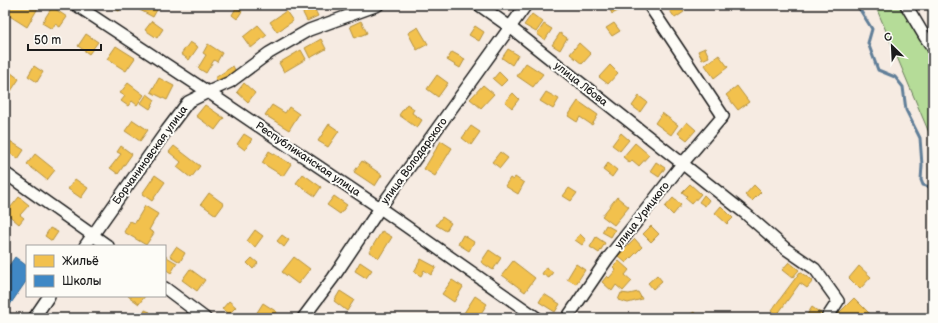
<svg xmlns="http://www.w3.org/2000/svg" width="938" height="323" font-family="'Balsamiq Sans',sans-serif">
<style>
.grass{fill:#b5dc98;stroke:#687c5a}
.homes{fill:#f2c14e;stroke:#b2903f}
.schools{fill:#3f88c5;stroke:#346892}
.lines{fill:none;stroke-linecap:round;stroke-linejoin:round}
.stream{stroke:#617e98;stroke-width:3}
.minor-casing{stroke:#1c1c1c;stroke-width:14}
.minor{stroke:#fdfcf7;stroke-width:11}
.labels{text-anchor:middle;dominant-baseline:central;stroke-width:4;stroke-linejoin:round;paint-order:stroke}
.street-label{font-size:11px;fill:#1c1c1c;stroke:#fdfcf7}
</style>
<rect width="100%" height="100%" fill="#f6ebe2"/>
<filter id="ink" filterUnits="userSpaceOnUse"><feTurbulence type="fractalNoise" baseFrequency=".025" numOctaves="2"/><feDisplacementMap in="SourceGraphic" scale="8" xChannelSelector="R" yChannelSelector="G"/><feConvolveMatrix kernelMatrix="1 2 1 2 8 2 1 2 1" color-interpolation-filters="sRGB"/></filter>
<g filter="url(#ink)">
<polygon class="grass" points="875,5 899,5 933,53 933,142"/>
<g class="homes">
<polygon points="9,5 34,5 38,8 27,27 5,13"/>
<polygon points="108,5 123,5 119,11"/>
<polygon points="141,5 158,5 159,6 153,17 138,9"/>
<polygon points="608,5 625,5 626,7 612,14"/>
<polygon points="673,5 680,5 684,12 675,18 668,8"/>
<polygon points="313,6 318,16 307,21 302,11"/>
<polygon points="52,7 67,17 60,27 55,24 52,29 42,23"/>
<polygon points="236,8 242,11 237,19 232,15"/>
<polygon points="286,11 293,21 277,32 270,22"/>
<polygon points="532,14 543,22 536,32 524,25"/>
<polygon points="152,21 163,29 157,38 145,30"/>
<polygon points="361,21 367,33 355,38 350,26"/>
<polygon points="614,23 620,31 612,36 606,28"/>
<polygon points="544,24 552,29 545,40 537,34"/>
<polygon points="258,25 267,35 251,48 243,37"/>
<polygon points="475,26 484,32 479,41 469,35"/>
<polygon points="418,27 428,44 417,50 408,33"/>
<polygon points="560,33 567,38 560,50 552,45"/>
<polygon points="86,34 98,42 89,54 78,46"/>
<polygon points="321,39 326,49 310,58 305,48"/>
<polygon points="190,42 198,47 189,60 181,54"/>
<polygon points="579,43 591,54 582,64 570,54"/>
<polygon points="208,44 222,53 217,62 214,60 206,73 198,68 206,55 203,53"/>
<polygon points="116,46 135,58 126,71 107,59"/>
<polygon points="705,48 709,57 702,60 698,51"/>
<polygon points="508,49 518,55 512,65 502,58"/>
<polygon points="301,50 306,59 284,72 279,63"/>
<polygon points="452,52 465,59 460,68 447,60"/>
<polygon points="719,55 728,67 714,78 705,65"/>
<polygon points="526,63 543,74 533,87 517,76"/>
<polygon points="610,65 618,73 608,84 599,77"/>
<polygon points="34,66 43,72 37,82 28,76"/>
<polygon points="233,66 236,72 219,83 215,78"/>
<polygon points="10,72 19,79 9,94 5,91 5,79"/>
<polygon points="499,72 507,80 501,86 493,79"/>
<polygon points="437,75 448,83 438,97 427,89"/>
<polygon points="159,78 174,86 167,100 151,92"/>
<polygon points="128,83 144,95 137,105 132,101 128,106 121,101 125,96 120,93"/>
<polygon points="244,83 255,93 248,102 237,92"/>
<polygon points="483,85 494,94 481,108 470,99"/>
<polygon points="737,86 749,102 738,110 726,95"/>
<polygon points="546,92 559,99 553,109 540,101"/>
<polygon points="513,93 519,99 512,108 505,102"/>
<polygon points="147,94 155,100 150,109 141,103"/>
<polygon points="639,96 647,102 640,112 632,106"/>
<polygon points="578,101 598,115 592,125 580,117 577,122 568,116"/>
<polygon points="407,104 414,109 412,113 422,120 417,128 399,115"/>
<polygon points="205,105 224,118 215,130 196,116"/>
<polygon points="272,105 285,113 289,107 299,114 289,130 265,115"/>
<polygon points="662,113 678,125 671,135 655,123"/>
<polygon points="133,120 148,130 140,141 125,131"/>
<polygon points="687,122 696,130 687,140 678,133"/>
<polygon points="329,124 339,131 328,147 318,141"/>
<polygon points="471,126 480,132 471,145 462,138"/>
<polygon points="621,133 629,140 620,151 612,145"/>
<polygon points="244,134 252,139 245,150 237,144"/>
<polygon points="10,141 24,150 18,159 5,150 5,149"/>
<polygon points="441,141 452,148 435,176 424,169"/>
<polygon points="635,143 649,155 639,166 632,160 630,163 623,157"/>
<polygon points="121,146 132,154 118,174 110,168 121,154 117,152"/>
<polygon points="174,146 200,166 191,178 177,167 181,162 169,152"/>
<polygon points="269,151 291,164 283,176 262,163"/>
<polygon points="500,152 508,158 500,168 492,162"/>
<polygon points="35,154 55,170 47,180 27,164"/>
<polygon points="362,161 382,175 375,186 354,172"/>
<polygon points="656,162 665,168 659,177 650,171"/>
<polygon points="608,163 617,170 612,177 603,170"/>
<polygon points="303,174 321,187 315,196 296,183"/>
<polygon points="155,175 165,182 152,201 142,194"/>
<polygon points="515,177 524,183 518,194 505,186 510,178 513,180"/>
<polygon points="75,179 88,188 81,198 68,189"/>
<polygon points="690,184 701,194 692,204 685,198 687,196 682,192"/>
<polygon points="754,185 761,192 752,201 745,195"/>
<polygon points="569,188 577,193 571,201 563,196"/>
<polygon points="209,193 224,204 216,215 201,204"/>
<polygon points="704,195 709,200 705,206 699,202"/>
<polygon points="334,196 347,205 340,214 327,205"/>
<polygon points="19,197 29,205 20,215 24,218 19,224 6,213"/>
<polygon points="617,197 629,207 614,225 602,216"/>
<polygon points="673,198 681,205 673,215 665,207"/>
<polygon points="145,206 158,214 149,230 154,233 146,245 124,232 130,221 135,223"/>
<polygon points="721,206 733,218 727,224 715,213"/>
<polygon points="442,217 451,223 446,231 436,225"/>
<polygon points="606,225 615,230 611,237 602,232"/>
<polygon points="651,226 659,234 651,242 643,234"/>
<polygon points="50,228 58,232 52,241 45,236"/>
<polygon points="255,230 263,236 255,247 247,241"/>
<polygon points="382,231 392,237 379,258 369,252"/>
<polygon points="580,234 586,240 582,245 575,240"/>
<polygon points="282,235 289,240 284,247 277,241"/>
<polygon points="463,235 474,242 469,251 458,244"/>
<polygon points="596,237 605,243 599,253 590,247"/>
<polygon points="635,239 642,247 626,263 618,256"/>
<polygon points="176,247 185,253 180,262 170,256"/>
<polygon points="489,250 501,258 493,270 481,262"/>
<polygon points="165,256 177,263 171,273 165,269"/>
<polygon points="294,257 310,269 298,284 282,272"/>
<polygon points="252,258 258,263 253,269 247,263"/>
<polygon points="421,259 436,267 431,275 424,270 421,276 414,272"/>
<polygon points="513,261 535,278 525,292 502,275"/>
<polygon points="619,261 629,270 625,275 632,281 623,291 616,285 612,291 602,282 607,276 609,278 616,270 613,267"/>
<polygon points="360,262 372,270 366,278 355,271"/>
<polygon points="789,262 799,270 792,278 782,270"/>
<polygon points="576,264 585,270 576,284 567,279"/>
<polygon points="859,266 871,277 860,289 849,278"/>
<polygon points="546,267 553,272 549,278 542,274"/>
<polygon points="190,269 205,280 197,291 182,280"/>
<polygon points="800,272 813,281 807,288 800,283 777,315 771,311"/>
<polygon points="657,275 662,281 653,289 648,283"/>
<polygon points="452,280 463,287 454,302 442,294"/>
<polygon points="340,291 354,300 347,311 334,301"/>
<polygon points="638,292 642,299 628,303 618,300 621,293 629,294"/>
<polygon points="544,294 560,304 555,312 539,302"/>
<polygon points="128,296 145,296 139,304"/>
<polygon points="475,296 487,304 478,318 464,318 462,316"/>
<polygon points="854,298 874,318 843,318 838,314"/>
<polygon points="229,301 236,307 229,314 222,309"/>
<polygon points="263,303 277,312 273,318 263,318 256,314"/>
<polygon points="812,307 822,314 819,318 805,318"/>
<polygon points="145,310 150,312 147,318 135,318 138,314 142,316"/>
<polygon points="694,312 698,318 685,318"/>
</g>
<polygon class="schools" points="15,257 27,266 27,273 25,277 27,278 27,280 5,312 5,280 10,273 6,270"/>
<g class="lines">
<polyline class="stream" points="857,5 872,29 868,43 878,70 895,77 903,87 906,110 920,138 922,165 921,180 923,185 933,188"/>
<g class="minor-casing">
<g id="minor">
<polyline points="76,5 208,92 380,208 537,318"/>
<polyline points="479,5 510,27 746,214 786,249 815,269 838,301 827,318"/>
<polyline points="906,5 925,37 933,48"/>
<polyline points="5,173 108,246"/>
<polyline points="85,246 167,130 188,102 208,92 230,82 269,53 309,30 378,5"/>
<polyline points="165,288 205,318"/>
<polyline points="34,318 49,296"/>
<polyline points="303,318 333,278 380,208 526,5"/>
<polyline points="567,318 608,258 682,164 723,116 649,5"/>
</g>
</g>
<use href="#minor" class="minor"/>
</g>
</g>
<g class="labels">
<g class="street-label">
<text transform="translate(581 84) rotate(38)">улица Лбова</text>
<text transform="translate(150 155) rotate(-54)">Борчаниновская улица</text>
<text transform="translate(308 159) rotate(34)">Республиканская улица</text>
<text transform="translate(414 161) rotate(-54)">улица Володарского</text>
<text transform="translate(642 215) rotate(-52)">улица Урицкого</text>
</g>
</g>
<rect width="938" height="323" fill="none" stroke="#fdfcf7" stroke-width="20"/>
<rect x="10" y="10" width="918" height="303" fill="none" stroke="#1c1c1c" stroke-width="1.5" filter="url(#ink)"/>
<rect x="26" y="245" width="140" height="52" fill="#fdfcf7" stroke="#a3a29f"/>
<rect x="34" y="255" width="20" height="12" fill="#f2c14e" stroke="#a3a29f"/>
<text x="62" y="265" font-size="12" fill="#1c1c1c">Жильё</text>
<rect x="34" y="275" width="20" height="12" fill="#3f88c5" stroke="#a3a29f"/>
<text x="62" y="285" font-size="12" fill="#1c1c1c">Школы</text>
<g transform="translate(892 46) rotate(336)" stroke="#fdfcf7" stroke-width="3" paint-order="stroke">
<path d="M0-3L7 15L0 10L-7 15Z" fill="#1c1c1c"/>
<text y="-6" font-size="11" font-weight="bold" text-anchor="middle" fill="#1c1c1c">С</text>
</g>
<path d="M28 44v6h73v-6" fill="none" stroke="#1c1c1c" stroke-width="2"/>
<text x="34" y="44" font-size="12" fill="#1c1c1c" stroke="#fdfcf7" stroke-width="3" paint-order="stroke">50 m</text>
</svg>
